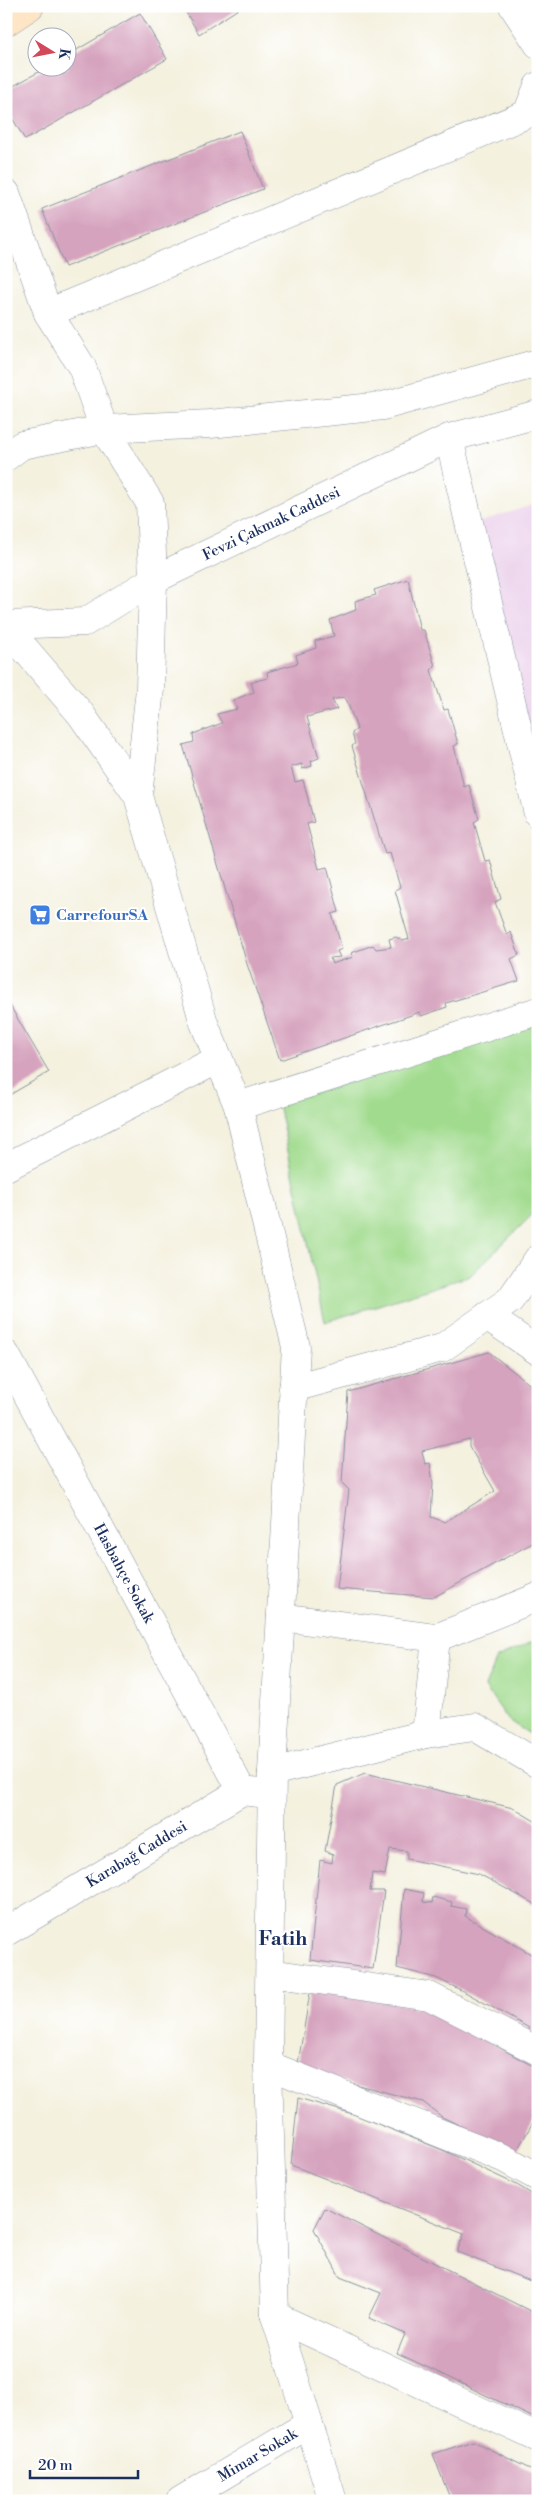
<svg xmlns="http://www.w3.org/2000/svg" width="544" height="2507" font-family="'Libre Bodoni',serif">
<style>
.built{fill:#ebd1eb}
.green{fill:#a1db8e;stroke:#5e8576}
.building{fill:#d6a3be;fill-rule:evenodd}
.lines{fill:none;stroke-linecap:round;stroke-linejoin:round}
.minor-casing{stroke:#88909e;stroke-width:29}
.secondary-casing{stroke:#88909e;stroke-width:29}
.minor{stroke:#fff;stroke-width:28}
.secondary{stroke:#fde5c5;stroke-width:28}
.labels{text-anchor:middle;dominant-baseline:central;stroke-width:4;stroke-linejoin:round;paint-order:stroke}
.street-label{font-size:15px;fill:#1b2f5e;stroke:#fff}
.shop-label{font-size:15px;font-weight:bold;fill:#366cbe;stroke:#fff;text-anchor:start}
.district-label{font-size:20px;font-weight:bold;fill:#1b2f5e;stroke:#fff}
</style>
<rect width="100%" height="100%" fill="#fff"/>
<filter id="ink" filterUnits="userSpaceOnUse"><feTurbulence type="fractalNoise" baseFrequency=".02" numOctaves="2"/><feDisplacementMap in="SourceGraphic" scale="10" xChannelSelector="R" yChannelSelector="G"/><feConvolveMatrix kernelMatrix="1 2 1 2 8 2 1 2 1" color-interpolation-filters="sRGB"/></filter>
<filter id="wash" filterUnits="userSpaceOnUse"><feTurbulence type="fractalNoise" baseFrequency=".0096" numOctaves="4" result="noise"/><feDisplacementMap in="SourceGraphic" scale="20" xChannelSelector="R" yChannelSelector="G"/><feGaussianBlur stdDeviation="1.12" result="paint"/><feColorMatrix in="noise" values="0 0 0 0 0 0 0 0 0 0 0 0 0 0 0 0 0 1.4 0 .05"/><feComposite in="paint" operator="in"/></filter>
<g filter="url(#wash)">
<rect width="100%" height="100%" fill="#f4f1df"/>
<polygon class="built" points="538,503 538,781 471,525"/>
<g class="green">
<polygon points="538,1025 538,1202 529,1218 470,1276 325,1322 278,1104"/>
<polygon points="538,1639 538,1739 509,1721 485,1687 497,1658"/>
</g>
<g id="blocks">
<g class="building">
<polygon points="182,6 243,6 199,34"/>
<polygon points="140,13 167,59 25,140 6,107 6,90 46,68 68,68 68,55"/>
<polygon points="240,131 263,189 65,267 42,209"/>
<path d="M408,579l12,51h4l11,36 -4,4 13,40 4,-1 10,35 -4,2 10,41 5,-2 10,34 -5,3 11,39 5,-1 11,39 -6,3 12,33 4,-3 8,23 -8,4 8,22 -73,22 1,4 -26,9 -1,-4 -140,48 -33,-96 -64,-219 11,-3 -1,-8 29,-11 -5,-9 20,-5 -4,-9 21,-8 -3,-10 17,-4 -1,-6 31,-9 -2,-8 20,-7 -1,-7 19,-5 -4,-16 26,-10 -1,-9 21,-6 -2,-5zM344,697l3,4 10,28 -5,4 3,11 -3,2 33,108 5,-1 10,34 -5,3 14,49 -6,2 -7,-4 -7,2 2,8 -15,2 -3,-4 -22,8 2,4 -21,7 -2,-6 10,-1 -3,-6 5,-2 -10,-35 7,-2 -12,-45 -8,2 -12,-45 7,-2 -11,-42 -8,2 -4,-15 11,-3v5l10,-3 -1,-5 8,-3 -12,-41 30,-8 -5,-9z"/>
<polygon points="6,999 49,1072 6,1097"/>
<path d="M489,1352l49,39v149l-104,57 -97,-8 12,-99 -7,-7 6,-91zM469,1439v7l26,45 -50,31 -14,-5 2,-34 -3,-20 -5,1 -3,-13z"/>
<polygon points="365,1773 513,1808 538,1823 538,1906 479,1874 407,1859 407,1851 390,1849 385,1875 372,1873 370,1891 384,1891 373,1969 310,1960 320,1860 332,1863 333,1854 325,1851 337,1785"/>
<polygon points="404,1889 424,1893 423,1902 432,1903 433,1897 452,1902 451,1906 466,1909 465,1916 538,1958 538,2039 526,2032 529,2028 467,1993 436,1978 397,1968"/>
<polygon points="311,1987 397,2003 436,2012 538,2069 538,2113 516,2152 442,2117 423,2102 297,2069"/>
<polygon points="298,2098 353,2114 445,2151 517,2185 538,2198 538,2284 457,2252 464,2234 291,2165"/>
<polygon points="325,2208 538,2315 538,2420 397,2353 405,2334 369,2318 381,2293 340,2277 314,2229"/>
<polygon points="473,2441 538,2473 538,2501 451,2501 433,2454"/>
</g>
</g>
</g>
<g filter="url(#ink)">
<use href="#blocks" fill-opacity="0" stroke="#88909e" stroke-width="1"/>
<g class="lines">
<g class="minor-casing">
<g id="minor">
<polyline points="513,6 538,44"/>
<polyline points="6,193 48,313 82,367 104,429 150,503 153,580 150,689 138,796"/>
<polyline points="48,313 527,114 538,86"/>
<polyline points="449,438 538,814"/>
<polyline points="6,457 22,445 104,429 210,424 383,406 538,363"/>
<path id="s1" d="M6,625l79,-3 68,-42 296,-142 89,-24"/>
<polyline points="6,627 80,713 138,796 204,1023 238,1106 296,1347 272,1772 268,2065 275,2316 333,2501"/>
<polyline points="238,1106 538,1011"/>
<polyline points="6,1167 219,1059"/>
<polyline points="487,1316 538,1351"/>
<path id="s2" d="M6,1355l236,436"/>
<polyline points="293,1388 442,1348 510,1300 538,1259"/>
<polyline points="281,1617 436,1638 538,1597"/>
<polyline points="426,1734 436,1638"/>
<polyline points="272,1772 426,1734 475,1727 538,1764"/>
<path id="s3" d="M6,1932l236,-141 17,2"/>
<polyline points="270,1973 429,1996 538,2051"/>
<polyline points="268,2065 503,2158 538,2177"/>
<polyline points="275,2316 538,2438"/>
<path id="s4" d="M180,2501l129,-77"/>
</g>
</g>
<g class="secondary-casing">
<polyline id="secondary" points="6,22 30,6"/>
</g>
<use href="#minor" class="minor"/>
<use href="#secondary" class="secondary"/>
</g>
</g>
<defs>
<g id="supermarket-square" transform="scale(1.125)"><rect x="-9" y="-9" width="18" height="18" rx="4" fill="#3f7fe0" stroke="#fff"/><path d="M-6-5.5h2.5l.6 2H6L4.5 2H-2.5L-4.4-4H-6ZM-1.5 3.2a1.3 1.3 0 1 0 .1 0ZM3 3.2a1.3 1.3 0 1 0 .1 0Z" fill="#fff"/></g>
</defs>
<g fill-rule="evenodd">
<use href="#supermarket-square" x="40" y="915"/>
</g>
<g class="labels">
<g class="street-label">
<text stroke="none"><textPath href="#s1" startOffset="290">Fevzi Çakmak Caddesi</textPath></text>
<text stroke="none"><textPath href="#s2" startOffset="248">Hasbahçe Sokak</textPath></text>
<text stroke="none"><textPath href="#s3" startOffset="152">Karabağ Caddesi</textPath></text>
<text stroke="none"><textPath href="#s4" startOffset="90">Mimar Sokak</textPath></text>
</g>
<g class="shop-label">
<text x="56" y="915">CarrefourSA</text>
</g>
<g class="district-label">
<text x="283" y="1939">Fatih</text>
</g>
</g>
<rect width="544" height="2507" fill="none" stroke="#fff" stroke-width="25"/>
<g transform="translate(52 52) rotate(100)"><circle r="24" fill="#ffffff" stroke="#a4acbf"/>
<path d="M0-4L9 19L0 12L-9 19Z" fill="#d1495b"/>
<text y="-8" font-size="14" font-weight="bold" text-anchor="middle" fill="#1b2f5e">K</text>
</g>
<path d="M30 2470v8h108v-8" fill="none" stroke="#1b2f5e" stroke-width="2.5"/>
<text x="38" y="2470" font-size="15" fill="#1b2f5e" stroke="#ffffff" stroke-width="4" paint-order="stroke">20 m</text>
</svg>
